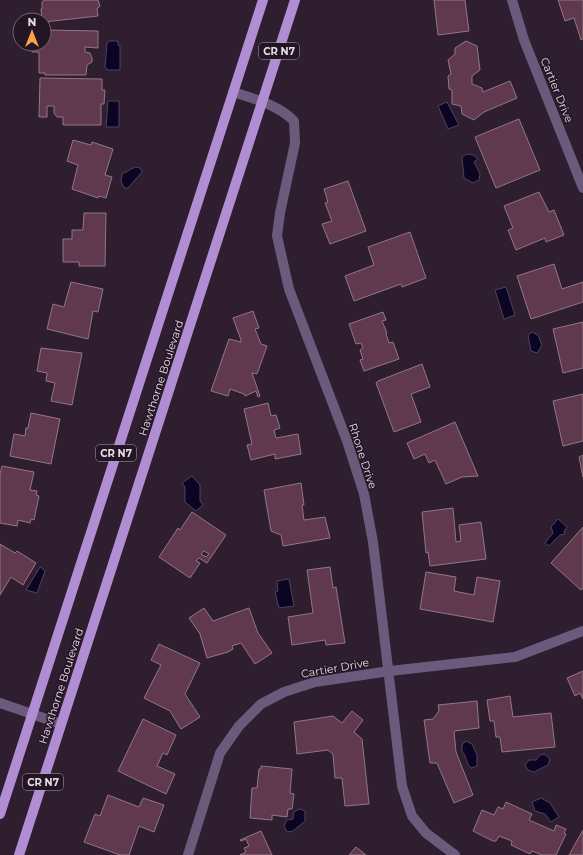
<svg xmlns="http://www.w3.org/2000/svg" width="583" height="855" font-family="Montserrat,sans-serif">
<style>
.water{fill:#0b0423;stroke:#4d455e}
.building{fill:#60394f;stroke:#927785;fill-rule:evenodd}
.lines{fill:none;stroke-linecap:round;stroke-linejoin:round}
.minor{stroke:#6b5a7b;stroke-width:10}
.major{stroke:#b18ed3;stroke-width:10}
.labels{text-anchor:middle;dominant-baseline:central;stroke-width:3;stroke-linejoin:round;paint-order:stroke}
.shield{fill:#241525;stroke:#ada0ad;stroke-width:1}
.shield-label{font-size:10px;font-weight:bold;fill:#e8dce7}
.street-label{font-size:11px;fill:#e8dce7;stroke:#241525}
</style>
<rect width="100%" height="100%" fill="#2e1e2f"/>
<g class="water">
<polygon points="109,41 118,41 118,45 120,46 120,70 108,70 105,67 107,43"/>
<polygon points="108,101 119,101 119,127 106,127"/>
<polygon points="447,102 459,125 448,129 438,106"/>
<polygon points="467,154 473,155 478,159 474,162 480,174 479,180 473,183 464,178 462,157"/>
<polygon points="135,167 140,168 142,172 128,188 124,188 121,181 122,174"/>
<polygon points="506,287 515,315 504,319 495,290"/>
<polygon points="532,332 538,335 542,345 537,353 531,351 528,335"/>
<polygon points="192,476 200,485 200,501 203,505 196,511 185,502 185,487 182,483"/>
<polygon points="558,519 567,527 564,531 565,534 560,535 549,546 545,543 553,533 551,527"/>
<polygon points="40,567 45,571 37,593 26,590"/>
<polygon points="289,579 294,606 279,608 275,592 278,591 277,581"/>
<path d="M466,741l6,3 5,11v11l-6,2c-5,-5 -4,-11 -9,-17v-6z"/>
<polygon points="544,754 550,759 548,765 534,772 528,770 525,765 529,760 536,760 540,755"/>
<polygon points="541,798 550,803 559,817 551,822 545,814 535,811 532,802"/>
<polygon points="299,809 305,811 305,821 293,831 287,832 284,826 287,820 293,819 294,812"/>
</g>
<g class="building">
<polygon points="44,0 98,0 100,6 97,9 98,16 44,22 44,20 42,20 41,9 42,9 42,2"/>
<polygon points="434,0 465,0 469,31 438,35"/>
<polygon points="558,0 583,0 583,39 581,40 574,18 565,21"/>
<polygon points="47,30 98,31 98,48 85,47 85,52 90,53 92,58 92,62 87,65 86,75 45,75 45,73 39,73 39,52 32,52 32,44 44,44 44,40 47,40"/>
<polygon points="466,41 477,46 480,70 472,76 472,84 482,88 483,92 510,81 517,98 484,112 474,120 462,114 461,106 452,104 452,90 449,89 448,76 451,74 448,60 455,54 455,48"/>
<polygon points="40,78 102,79 102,90 105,90 104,104 101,104 101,125 63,125 63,117 57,117 54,113 54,106 47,106 47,117 39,117"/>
<polygon points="519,119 540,170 496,188 475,137"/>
<polygon points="73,140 91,145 92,142 113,149 105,175 112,177 106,198 99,196 98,198 72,189 78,165 67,161"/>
<polygon points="348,181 366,231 330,244 322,224 332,221 325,203 328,202 324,189"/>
<polygon points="539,192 549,212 554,210 564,235 546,242 545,238 516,250 508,230 513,228 504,206"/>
<polygon points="84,213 106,213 105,266 79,266 79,262 63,262 63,239 72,239 72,230 83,230"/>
<polygon points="410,232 426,278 402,287 401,284 354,301 345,276 374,265 368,247"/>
<polygon points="554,264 562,289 583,282 583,302 531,319 517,276"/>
<polygon points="71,282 103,289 98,312 93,311 88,339 47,329 53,304 64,307"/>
<polygon points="253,311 259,328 255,329 261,344 267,346 257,374 252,373 260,396 258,397 256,391 245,396 244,394 230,389 228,396 211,391 229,339 241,342 241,340 233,318"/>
<polygon points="383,312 386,320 382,321 387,333 386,334 389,343 393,342 399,359 364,371 360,360 363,359 360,350 363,348 361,343 356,344 349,324"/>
<polygon points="583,322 583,368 563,373 553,329"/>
<polygon points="41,348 82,353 72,405 51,401 55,383 46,381 47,373 37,371"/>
<polygon points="422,364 430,387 411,394 421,422 394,432 376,383 378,381"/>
<polygon points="583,394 583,441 563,446 553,401"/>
<polygon points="268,403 271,416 276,415 280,428 274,430 276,438 298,434 301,454 275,459 275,454 251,460 247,445 252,444 244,409"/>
<polygon points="31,413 60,419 51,464 10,456 14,434 25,436 26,428 28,428"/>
<polygon points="455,422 478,476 462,477 446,484 435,460 429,463 425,454 414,459 407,443"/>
<polygon points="583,455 583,477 579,457"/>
<polygon points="2,466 34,472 30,490 37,491 36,495 39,496 34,520 31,519 30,523 18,520 17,526 0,523 0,474"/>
<polygon points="301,483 304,505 302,505 304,520 325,517 330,538 283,546 281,535 271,531 264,490"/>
<polygon points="453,508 456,542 461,541 459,525 481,522 486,559 430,566 428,552 426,553 422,512"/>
<path d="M192,512l34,23 -19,28 -8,-5 -3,3 4,2 -10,15 -31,-21 19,-29 2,2zM204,551l5,3 -3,3 -5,-3z"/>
<polygon points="583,527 583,588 581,590 551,563"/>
<polygon points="0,544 15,553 17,551 36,563 23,585 11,577 0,595"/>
<polygon points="330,567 333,588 336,587 345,643 326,645 325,640 292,645 288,617 313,613 307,570"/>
<polygon points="426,572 456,577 454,591 474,595 477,577 500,581 493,622 420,609"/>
<polygon points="204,608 213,621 249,608 258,633 272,653 255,664 241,643 232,646 233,649 228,652 207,658 200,634 189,618"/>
<polygon points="159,644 200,663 185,694 200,717 181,729 170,711 144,698 161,665 151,660"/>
<polygon points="583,671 583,699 580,693 575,696 567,678"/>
<polygon points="510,696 513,717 551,713 555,747 502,752 500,737 496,737 494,721 490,721 487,700"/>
<polygon points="477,701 479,728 454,731 456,752 473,795 454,803 437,763 430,763 424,720 433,719 439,711 438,705"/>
<polygon points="352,711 363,720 354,732 362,739 369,804 345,806 342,778 335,778 333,754 328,750 297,754 294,722 333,716 342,723"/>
<polygon points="143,719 176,735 167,755 163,753 157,766 175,774 166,794 118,771"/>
<polygon points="261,766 292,769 290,793 294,794 292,809 288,809 287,817 272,815 272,820 250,818 252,788 257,788 259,769 261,769"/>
<polygon points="108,795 139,807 143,798 164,805 154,832 139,826 129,855 120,855 84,842 95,814 100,816"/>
<polygon points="506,802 532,814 529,820 554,831 556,825 566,829 564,833 566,834 556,855 542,855 532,851 530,854 526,852 511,845 512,841 499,836 496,841 493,841 473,831 482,810 494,815 498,807 503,809"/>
<polygon points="583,830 583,855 569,855"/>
<polygon points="261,831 272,855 240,855 246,852 244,848 249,846 246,839 241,841 240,840"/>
<polygon points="356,847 366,855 349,855"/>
</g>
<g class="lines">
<g class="minor">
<polyline points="512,0 524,40 583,188"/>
<path d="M233,92c22,7 45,13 61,29l1,22 -15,70 -3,23 12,53 58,152 17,53 9,48 29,244 10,30 14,17 29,22"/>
<polyline points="0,703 61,724"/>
<polyline points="188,855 220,753 239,726 261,704 284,692 315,682 390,671 515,657 583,631"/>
</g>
<g class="major">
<polyline points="0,814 263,0"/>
<polyline points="19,855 295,0"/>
</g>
</g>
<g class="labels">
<g class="shield">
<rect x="259" y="43" width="40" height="16" rx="3"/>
<rect x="96" y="445" width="40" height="16" rx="3"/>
<rect x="23" y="774" width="40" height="16" rx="3"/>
</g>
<g class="shield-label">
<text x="279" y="51">CR N7</text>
<text x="116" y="453">CR N7</text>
<text x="43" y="782">CR N7</text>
</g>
<g class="street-label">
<text transform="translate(557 90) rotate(68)">Cartier Drive</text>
<text transform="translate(161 378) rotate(-72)">Hawthorne Boulevard</text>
<text transform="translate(363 456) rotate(72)">Rhone Drive</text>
<text transform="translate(335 668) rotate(-10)">Cartier Drive</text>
<text transform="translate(61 686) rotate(-72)">Hawthorne Boulevard</text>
</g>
</g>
<g transform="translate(32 32)"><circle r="19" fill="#241525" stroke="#726573"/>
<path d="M0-3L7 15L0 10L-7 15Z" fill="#f8a04b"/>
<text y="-6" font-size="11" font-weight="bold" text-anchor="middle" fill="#e8dce7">N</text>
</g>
</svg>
